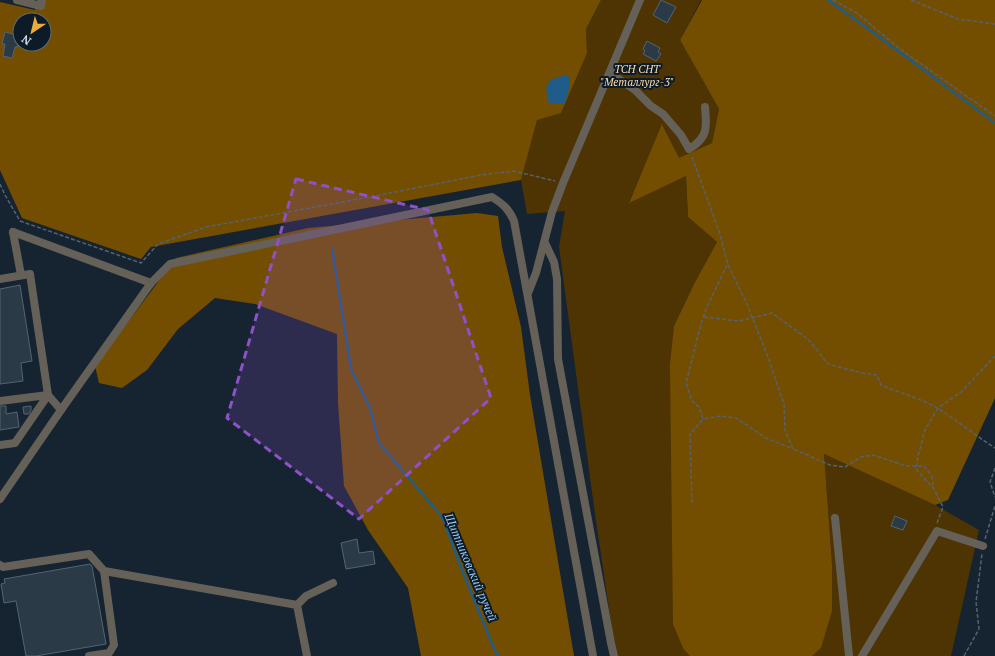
<svg xmlns="http://www.w3.org/2000/svg" width="995" height="656" font-family="'PT Serif',serif">
<style>
.green{fill:#4e3402}
.forest{fill:#744e00;fill-rule:evenodd}
.water{fill:#1f5c89}
.lines{fill:none;stroke-linecap:round;stroke-linejoin:round}
.stream{stroke:#1f5c89;stroke-width:2.5}
.building{fill:#2b3a47;stroke:#536473}
.path{stroke:#56626e;stroke-width:1.5;stroke-dasharray:4 2;stroke-linecap:butt}
.minor{stroke:#656058;stroke-width:8}
.marked{fill:#8e51c8;fill-opacity:0.2;stroke:#8e51c8;stroke-width:3;stroke-dasharray:8 5;stroke-linejoin:round}
.labels{text-anchor:middle;dominant-baseline:central;stroke-width:4;stroke-linejoin:round;paint-order:stroke}
.park-label{font-size:11px;font-style:italic;fill:#fedca9;stroke:#0c1b27}
.water-label{font-size:12px;font-style:italic;fill:#9bcaf2;stroke:#0c1b27}
</style>
<rect width="100%" height="100%" fill="#162431"/>
<g class="green">
<polygon points="601,0 701,0 680,40 719,109 712,143 679,159 663,125 629,202 686,176 688,217 717,242 694,284 674,326 684,650 690,656 618,656 612,629 595,514 559,247 565,211 527,214 521,180 537,119 587,53 586,29"/>
<polygon points="824,454 935,505 979,530 951,656 812,656 821,648 832,564"/>
</g>
<g class="forest">
<path d="M37,0h564l-15,29 1,24 -26,60 -24,7 -16,60 -370,67 -10,12 -119,-41 -22,-48v-168l35,8zM20,20h24v24h-24z"/>
<polygon points="702,0 995,0 995,398 948,500 935,505 824,454 832,564 832,611 821,648 812,656 690,656 684,650 673,624 670,364 674,326 694,284 717,242 688,217 686,176 629,203 662,124 679,158 712,143 719,109 680,40"/>
<polygon points="477,213 498,216 502,247 521,327 530,395 574,656 421,656 408,588 368,530 344,486 338,403 337,334 255,304 215,298 178,329 147,370 122,388 99,383 95,366 176,258 308,228"/>
</g>
<path class="water" d="M567,75l3,3v8l-5,17h-16c-6,-20 -2,-24 18,-28z"/>
<g class="lines">
<g class="stream">
<polyline points="828,0 863,25 995,123"/>
<polyline points="332,248 351,369 370,408 379,443 443,518 460,565 495,651 499,656"/>
</g>
</g>
<g class="building">
<polygon points="661,0 676,7 667,23 653,15"/>
<polygon points="5,32 20,36 17,47 15,47 12,58 3,56 5,44 2,44"/>
<polygon points="647,41 660,48 658,52 661,54 656,61 643,54 645,51 643,49"/>
<polygon points="20,285 32,361 21,363 23,381 0,384 0,289"/>
<polygon points="0,406 6,406 6,414 17,412 19,427 0,430"/>
<polygon points="31,406 31,410 29,414 24,414 23,407"/>
<polygon points="895,516 907,521 903,530 891,526"/>
<polygon points="357,539 359,553 373,551 375,564 346,569 341,543"/>
<polygon points="90,564 92,566 106,644 36,656 26,656 16,601 4,603 1,584 5,583 4,579"/>
</g>
<g class="lines">
<g class="path">
<polyline points="833,0 857,13 900,49 995,116"/>
<polyline points="911,0 958,19 995,24"/>
<polyline points="692,157 719,231 728,265 747,304 768,357 784,404 785,430 793,449 830,465 845,467 861,457 873,455 906,466 924,466 932,476 934,489"/>
<polyline points="0,184 5,195 20,221 141,263 158,244 206,227 375,196 481,175 514,171 555,181"/>
<polyline points="727,265 706,309 701,324 686,383 692,401 699,407 703,419 721,416 736,418 766,438 793,449"/>
<path d="M704,317l35,4 33,-8 37,27 19,24 34,9 15,2 4,10c18,8 42,14 58,24 19,12 37,27 56,39"/>
<polyline points="995,468 990,482 995,497"/>
<polyline points="692,503 690,434 703,419"/>
<polyline points="937,523 943,507 934,489 916,469 918,456 925,430 938,408 961,392 995,356"/>
<polyline points="985,539 995,506"/>
<polyline points="964,656 979,629 976,602 982,554"/>
</g>
<g class="minor">
<polyline points="17,0 41,6 42,0"/>
<path d="M610,73l25,17 16,16 12,8 18,21 8,14c19,-11 18,-22 16,-42"/>
<polyline points="13,232 151,283"/>
<polyline points="13,232 21,275"/>
<polyline points="545,243 554,262 557,279 558,359 611,643 614,656"/>
<polyline points="0,279 30,274 48,395 15,443 0,445"/>
<polyline points="528,293 536,273 552,212 563,183 640,0"/>
<polyline points="0,401 48,395 61,410"/>
<path d="M0,499l61,-89 90,-127 19,-19 322,-67c11,7 17,12 22,24l79,435"/>
<polyline points="835,518 849,656"/>
<polyline points="0,565 3,567 89,554 104,571 297,605 307,656"/>
<polyline points="297,605 306,596 333,583"/>
<polyline points="89,656 109,653 114,645 104,571"/>
<polyline points="862,656 937,531 983,546"/>
</g>
</g>
<path class="marked" d="M296,179l132,31 63,188 -132,121 -132,-101z"/>
<g class="labels">
<g class="park-label">
<text x="637" y="69">ТСН СНТ<tspan x="637" dy="13">"Металлург-3"</tspan></text>
</g>
<g class="water-label">
<text transform="translate(471 567) rotate(67)">Щитниковский ручей</text>
</g>
</g>
<g transform="translate(32 32) rotate(215)"><circle r="19" fill="#0c1b27" stroke="#5e6b76"/>
<path d="M0-3L7 15L0 10L-7 15Z" fill="#ebaa39"/>
<text y="-6" font-size="11" font-weight="bold" text-anchor="middle" fill="#dae3ec">N</text>
</g>
</svg>
